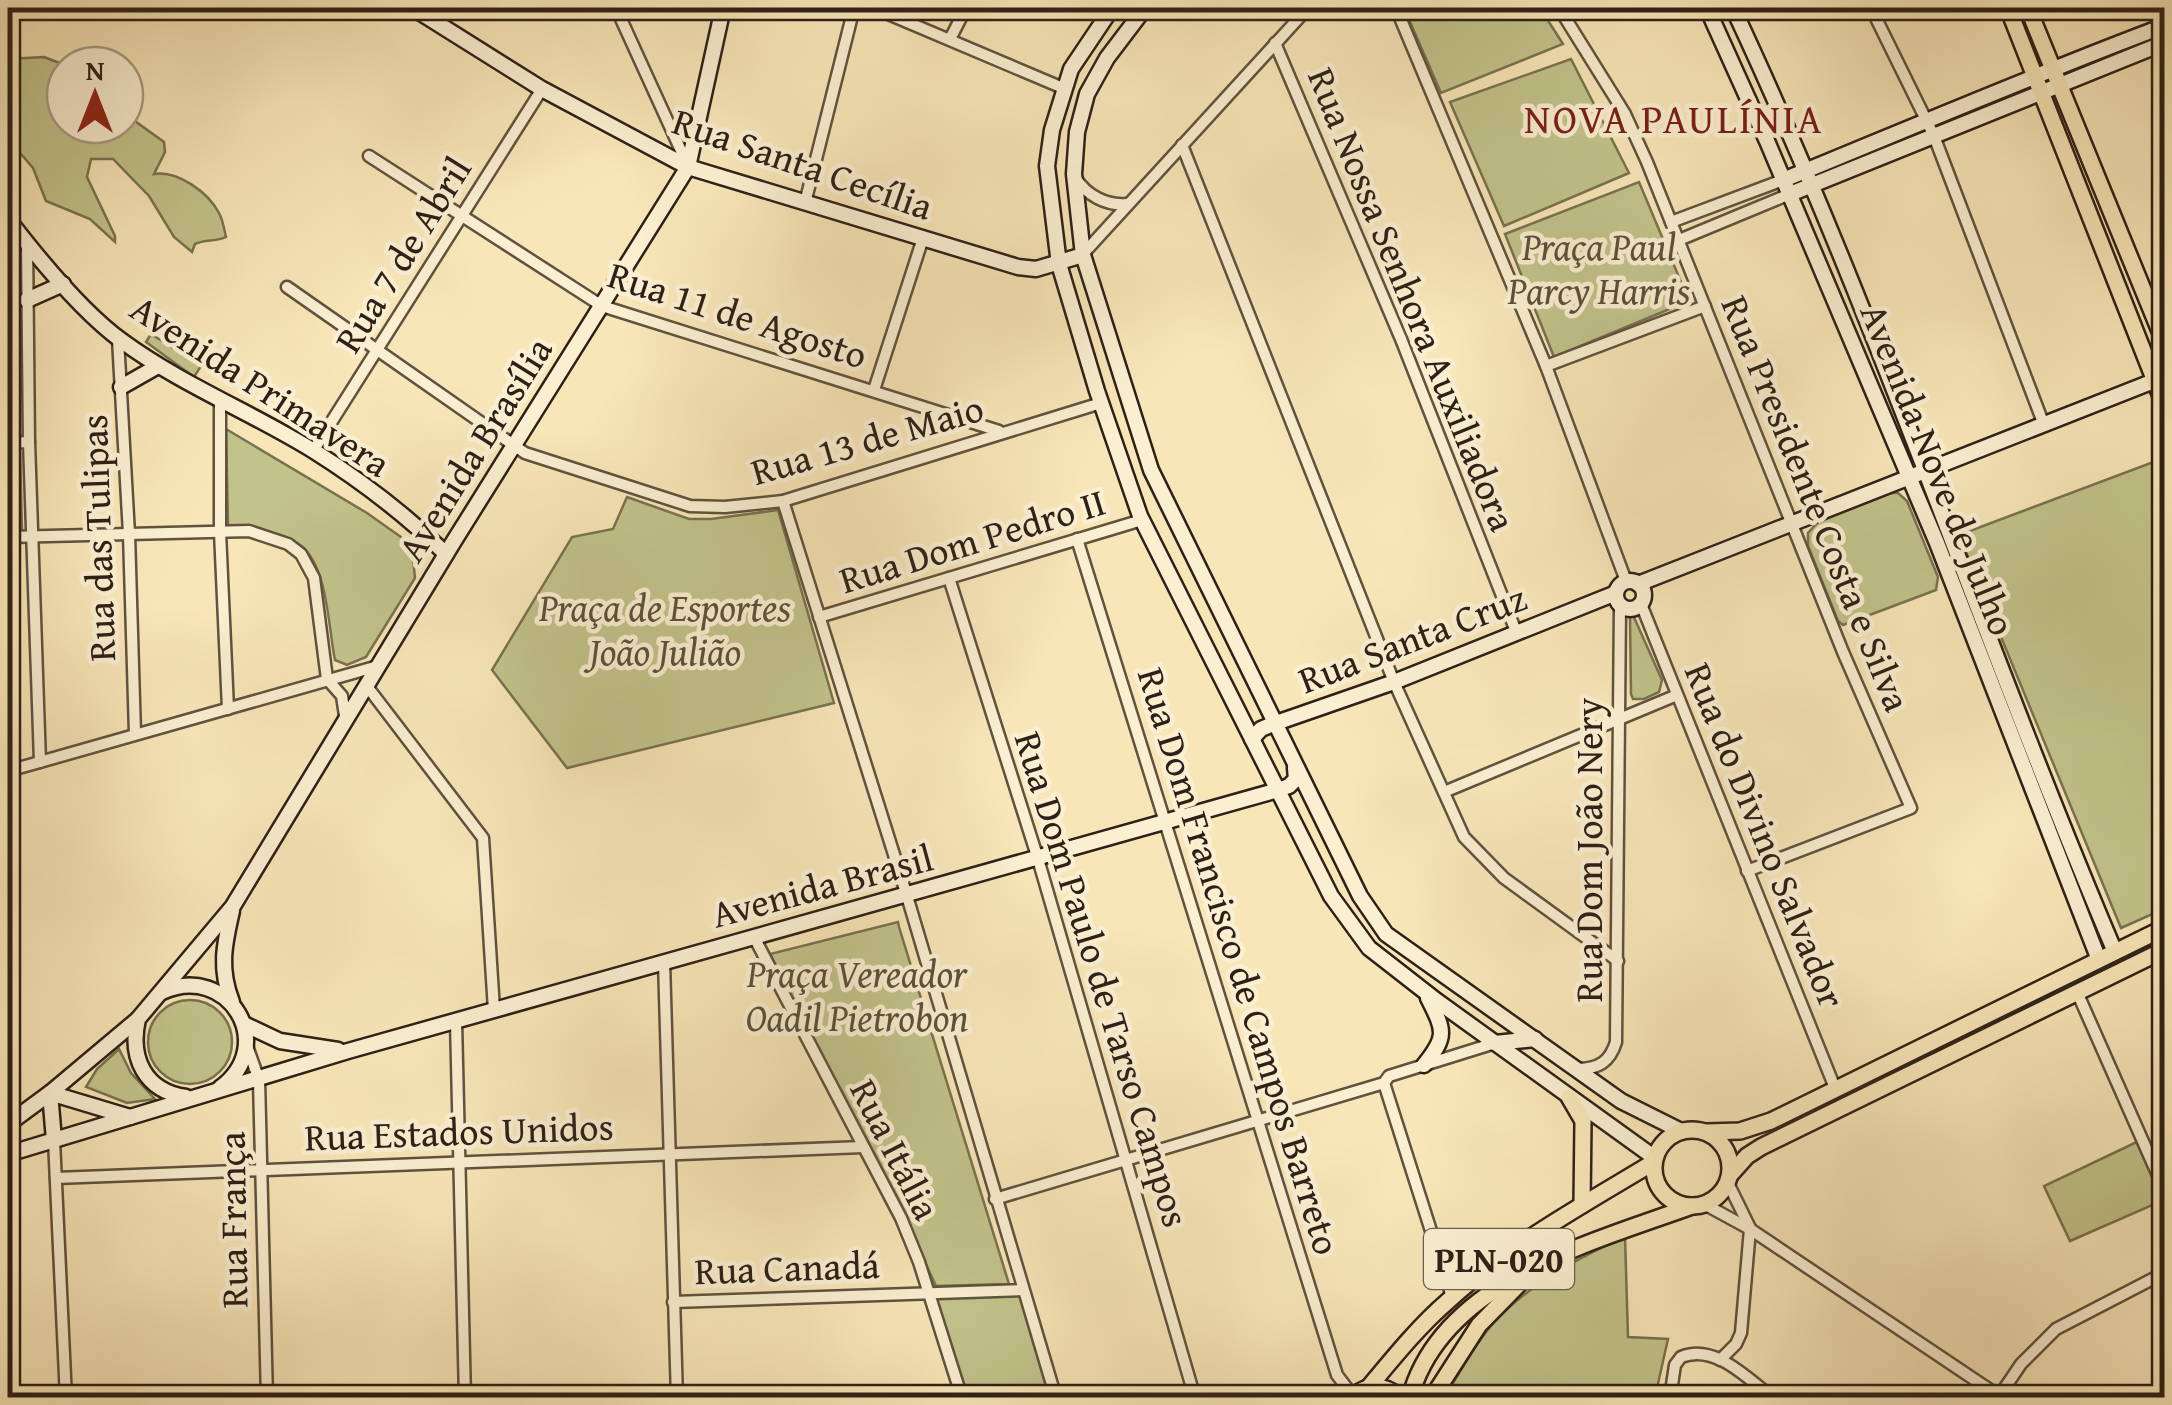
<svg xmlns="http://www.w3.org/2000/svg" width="2172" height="1405" font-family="'Gentium Book Plus',serif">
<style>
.green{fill:#c2c38b;stroke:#787250;stroke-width:2.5}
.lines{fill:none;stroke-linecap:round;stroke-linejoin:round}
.street-casing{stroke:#60523e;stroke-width:15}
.secondary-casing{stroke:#2e2016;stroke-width:19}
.primary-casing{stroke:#2e2016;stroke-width:20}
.street{stroke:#faefd1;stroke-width:10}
.secondary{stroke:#faefd1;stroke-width:14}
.primary{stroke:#f8e6b8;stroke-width:15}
.labels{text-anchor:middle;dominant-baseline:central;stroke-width:9;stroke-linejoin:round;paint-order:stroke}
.shield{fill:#faefd1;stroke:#6b5e4e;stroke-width:2.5}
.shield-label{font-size:35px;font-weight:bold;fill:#2e2016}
.street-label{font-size:38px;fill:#2e2016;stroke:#faefd1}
.park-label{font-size:38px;font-style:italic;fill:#5a5139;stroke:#faefd1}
.neighbourhood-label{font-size:40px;letter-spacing:2.5px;fill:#7a1f14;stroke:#faefd1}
</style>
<rect width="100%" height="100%" fill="#f8e6b8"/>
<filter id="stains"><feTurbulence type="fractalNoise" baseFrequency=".002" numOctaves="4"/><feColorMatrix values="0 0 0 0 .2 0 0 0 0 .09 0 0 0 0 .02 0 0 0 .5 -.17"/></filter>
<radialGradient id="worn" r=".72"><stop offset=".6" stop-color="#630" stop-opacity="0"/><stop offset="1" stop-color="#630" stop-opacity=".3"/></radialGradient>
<g class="green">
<polygon points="1404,8 1540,8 1563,44 1441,93"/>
<path d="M44,57l21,8v60h60v-11l39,28 1,10 -11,22c23,-4 54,18 65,39 4,7 5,16 7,24 -10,5 -21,2 -31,7l-3,8 -18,-15 -25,-41 -36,-37h-22l-4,18 28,59v6l-25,-23 -44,-18 -13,-33 -25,-29v-80z"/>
<polygon points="1571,59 1629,173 1504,226 1450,102"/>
<polygon points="1639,182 1689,301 1554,357 1505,234"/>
<polygon points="151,334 201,366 194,377 146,342"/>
<path d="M226,429l141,84 34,24 12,22 2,19 -49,79 -19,8 -12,-5c-7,-33 -7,-99 -38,-117 -21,-13 -45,-14 -69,-18z"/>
<polygon points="8,451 20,451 22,529 8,529"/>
<polygon points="2164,458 2164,909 2121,928 1959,535"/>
<polygon points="1888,493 1898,493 1907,501 1938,577 1936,590 1843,625 1838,621 1808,546 1808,533 1818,522"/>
<polygon points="627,497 689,519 711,519 778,510 834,703 567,768 492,670 572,537 613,529"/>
<polygon points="1633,615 1662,680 1659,692 1644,699 1633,699 1631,694 1630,617"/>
<path d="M898,922l1,5 110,357 -73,2c-52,-112 -111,-221 -166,-332z"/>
<circle cx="190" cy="1042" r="42"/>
<polygon points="119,1049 131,1073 155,1099 127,1103 86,1087 97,1069"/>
<polygon points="2141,1140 2164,1189 2164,1200 2070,1241 2044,1186"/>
<path d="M1625,1236l3,101 40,2 -13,58 -211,1c15,-24 29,-51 47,-72 37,-42 84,-66 134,-90z"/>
<polygon points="1020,1295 1052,1397 967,1397 934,1296"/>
</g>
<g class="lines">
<g class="street-casing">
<g id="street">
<polyline points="616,8 688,166"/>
<polyline points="874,8 1063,88"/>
<polyline points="1396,8 1546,366 1626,581"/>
<polyline points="1559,8 1625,114 1647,162 1843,652 1911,808 1747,871"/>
<polyline points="1871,8 1934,136 2044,425"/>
<polyline points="2164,8 2164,9"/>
<polyline points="950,39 966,8"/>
<polyline points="1275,43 1401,339 1517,634"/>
<polyline points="1182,145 1394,682 1464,837 1504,878 1618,961"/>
<polyline points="369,156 602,306 999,431"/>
<path d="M1075,177c11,18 31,29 52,27"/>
<polyline points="805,203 854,8"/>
<polyline points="1671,222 1783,180"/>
<polyline points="1679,240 1790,194"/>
<polyline points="27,243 29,442 40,762"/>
<polyline points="1083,254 1308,8"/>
<polyline points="287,287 525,453 690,506 725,507 783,501 1101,403"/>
<polyline points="118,339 129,534 135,734"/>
<polyline points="1546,366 1705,306"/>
<polyline points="874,390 923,238"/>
<polyline points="220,402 220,532 228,709"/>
<polyline points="8,443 29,442"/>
<polyline points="313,451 542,89"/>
<polyline points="783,501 907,896 1056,1398"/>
<polyline points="8,537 249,531 288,544 301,554 314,578 327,679"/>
<polyline points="1077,539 1337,1375 1353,1396"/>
<polyline points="949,578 1038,859 1195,1398"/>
<polyline points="1641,604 1835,1088"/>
<polyline points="819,617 1142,520"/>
<polyline points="327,679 342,696 345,716"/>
<polyline points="366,685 483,838 494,1010"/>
<polyline points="8,771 378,666"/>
<polyline points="1444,792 1677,695"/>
<polyline points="754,937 901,1218 919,1262 962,1398"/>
<polyline points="664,962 677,1398"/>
<polyline points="2077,992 2164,1189"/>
<polyline points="456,1021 465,1398"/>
<polyline points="247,1046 259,1080 267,1398"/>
<path d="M1578,1069c20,0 32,-7 38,-27l4,-437"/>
<polyline points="1384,1083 1452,1297"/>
<polyline points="54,1140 66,1398"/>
<polyline points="56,1178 863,1147"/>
<polyline points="1728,1183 1750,1228"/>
<polyline points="995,1199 1384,1083 1389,1076 1495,1043"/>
<polyline points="1704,1204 1750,1229 2002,1398"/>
<polyline points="673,1302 1023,1290"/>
<polyline points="1720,1360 1736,1344 1741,1333 1750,1229"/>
<path d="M1670,1398l5,-33 6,-8c34,-14 67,22 92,41"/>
<polyline points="1998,1398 2021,1364 2056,1329 2164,1273"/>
</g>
</g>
<g class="secondary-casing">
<g id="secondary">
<polyline points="413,8 542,89 688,167 1018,267 1036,269 1083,255"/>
<polyline points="1112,8 1071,69 1052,130 1047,166 1059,264 1097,391 1140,516 1331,896 1369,948 1437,1001 1655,1158"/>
<polyline points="1145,8 1107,58 1087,94 1077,132 1074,174 1083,255 1151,470 1360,896 1386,934 1621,1101 1681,1131"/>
<polyline points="1707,8 1767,141 1937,543 2099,960"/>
<path d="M1733,8c144,307 249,631 382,944"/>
<path d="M1783,180c127,-52 253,-106 381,-154"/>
<polyline points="1790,194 2164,43"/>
<path d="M8,219c30,39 74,93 114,122 60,44 129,71 192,110 46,29 93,65 132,103"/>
<polyline points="27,300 63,284"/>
<polyline points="121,387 158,366"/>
<circle cx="1630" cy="595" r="14"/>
<polyline points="1638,584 2164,377"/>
<polyline points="1252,739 1261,729 1273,724 1394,682 1616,593"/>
<path d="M232,911c-8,34 -13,58 0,91"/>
<path d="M162,992c66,-30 117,53 58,96"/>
<polyline points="244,1024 280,1041 338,1050"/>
<polyline points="1495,1043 1535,1039"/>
<path d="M1424,1065c24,-29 20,-35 4,-67"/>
<path d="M186,1097c-41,-6 -57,-39 -48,-78l95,-113 221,-365 234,-374 35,-159"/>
<polyline points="8,1124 50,1093 137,1020"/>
<polyline points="54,1140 50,1093 130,1117"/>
<polyline points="8,1154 348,1051 1278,790 1289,786 1296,779 1295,768"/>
</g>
</g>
<g class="primary-casing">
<g id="primary">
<polyline points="2008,8 2164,404"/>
<polyline points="2028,8 2164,341"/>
<polyline points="1569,1097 1583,1121 1582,1205"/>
<circle cx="1692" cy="1168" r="38"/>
<polyline points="1707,1132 1740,1131 1771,1121 2164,928"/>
<polyline points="1730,1175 1747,1156 1761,1147 2164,950"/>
<path d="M1369,1387c25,-30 50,-61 79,-86 61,-56 135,-96 206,-139"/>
<path d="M1351,1398c17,-15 33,-14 50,0"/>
<path d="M1410,1398c31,-117 183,-156 282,-192"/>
<polyline points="1432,1398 1479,1325 1524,1279"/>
</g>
</g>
<use href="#street" class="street"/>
<use href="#secondary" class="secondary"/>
<use href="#primary" class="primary"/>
</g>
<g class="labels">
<rect class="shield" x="1424" y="1229" width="150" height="60" rx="8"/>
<g class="shield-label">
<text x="1499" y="1259">PLN-020</text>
</g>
<g class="street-label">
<text transform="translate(803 163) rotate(19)">Rua Santa Cecília</text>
<text transform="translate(402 254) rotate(-58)">Rua 7 de Abril</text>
<text transform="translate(1413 299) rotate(68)">Rua Nossa Senhora Auxiliadora</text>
<text transform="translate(738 314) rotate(18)">Rua 11 de Agosto</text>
<text transform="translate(261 385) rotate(33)">Avenida Primavera</text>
<text transform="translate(867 439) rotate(-16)">Rua 13 de Maio</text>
<text transform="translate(474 449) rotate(-58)">Avenida Brasília</text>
<text transform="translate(1939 469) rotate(68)">Avenida Nove de Julho</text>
<text transform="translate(1817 503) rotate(68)">Rua Presidente Costa e Silva</text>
<text transform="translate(97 538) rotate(-92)">Rua das Tulipas</text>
<text transform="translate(972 540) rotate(-17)">Rua Dom Pedro II</text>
<text transform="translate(1412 638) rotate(-21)">Rua Santa Cruz</text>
<text transform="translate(1766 835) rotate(68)">Rua do Divino Salvador</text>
<text transform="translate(1588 850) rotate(-90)">Rua Dom João Nery</text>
<text transform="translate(822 885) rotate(-15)">Avenida Brasil</text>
<text transform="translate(1240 961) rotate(73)">Rua Dom Francisco de Campos Barreto</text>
<text transform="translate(1103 979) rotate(73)">Rua Dom Paulo de Tarso Campos</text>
<text transform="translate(459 1131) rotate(-2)">Rua Estados Unidos</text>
<text transform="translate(896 1149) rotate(63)">Rua Itália</text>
<text transform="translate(232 1220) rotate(-91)">Rua França</text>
<text transform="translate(787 1267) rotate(-2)">Rua Canadá</text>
</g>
<g class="park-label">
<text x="1599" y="246">Praça Paul<tspan x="1599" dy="44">Parcy Harris</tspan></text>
<text x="665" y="607">Praça de Esportes<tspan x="665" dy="44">João Julião</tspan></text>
<text x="857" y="973">Praça Vereador<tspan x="857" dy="44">Oadil Pietrobon</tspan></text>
</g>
<g class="neighbourhood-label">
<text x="1674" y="118">NOVA PAULÍNIA</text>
</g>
</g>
<rect width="2172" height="1405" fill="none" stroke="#f8e6b8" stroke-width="40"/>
<rect x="10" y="10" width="2152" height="1385" fill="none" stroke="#2e2016" stroke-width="5"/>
<rect x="20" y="20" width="2132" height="1365" fill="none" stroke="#2e2016" stroke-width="2.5"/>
<g transform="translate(95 95)"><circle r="48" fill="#faefd1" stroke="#a89c86" stroke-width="2.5"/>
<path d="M0-8L18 38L0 25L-18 38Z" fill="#8f2418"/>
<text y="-15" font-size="28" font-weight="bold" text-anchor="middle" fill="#2e2016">N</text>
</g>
<rect width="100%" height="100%" filter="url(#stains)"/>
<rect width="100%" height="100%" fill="url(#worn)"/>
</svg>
